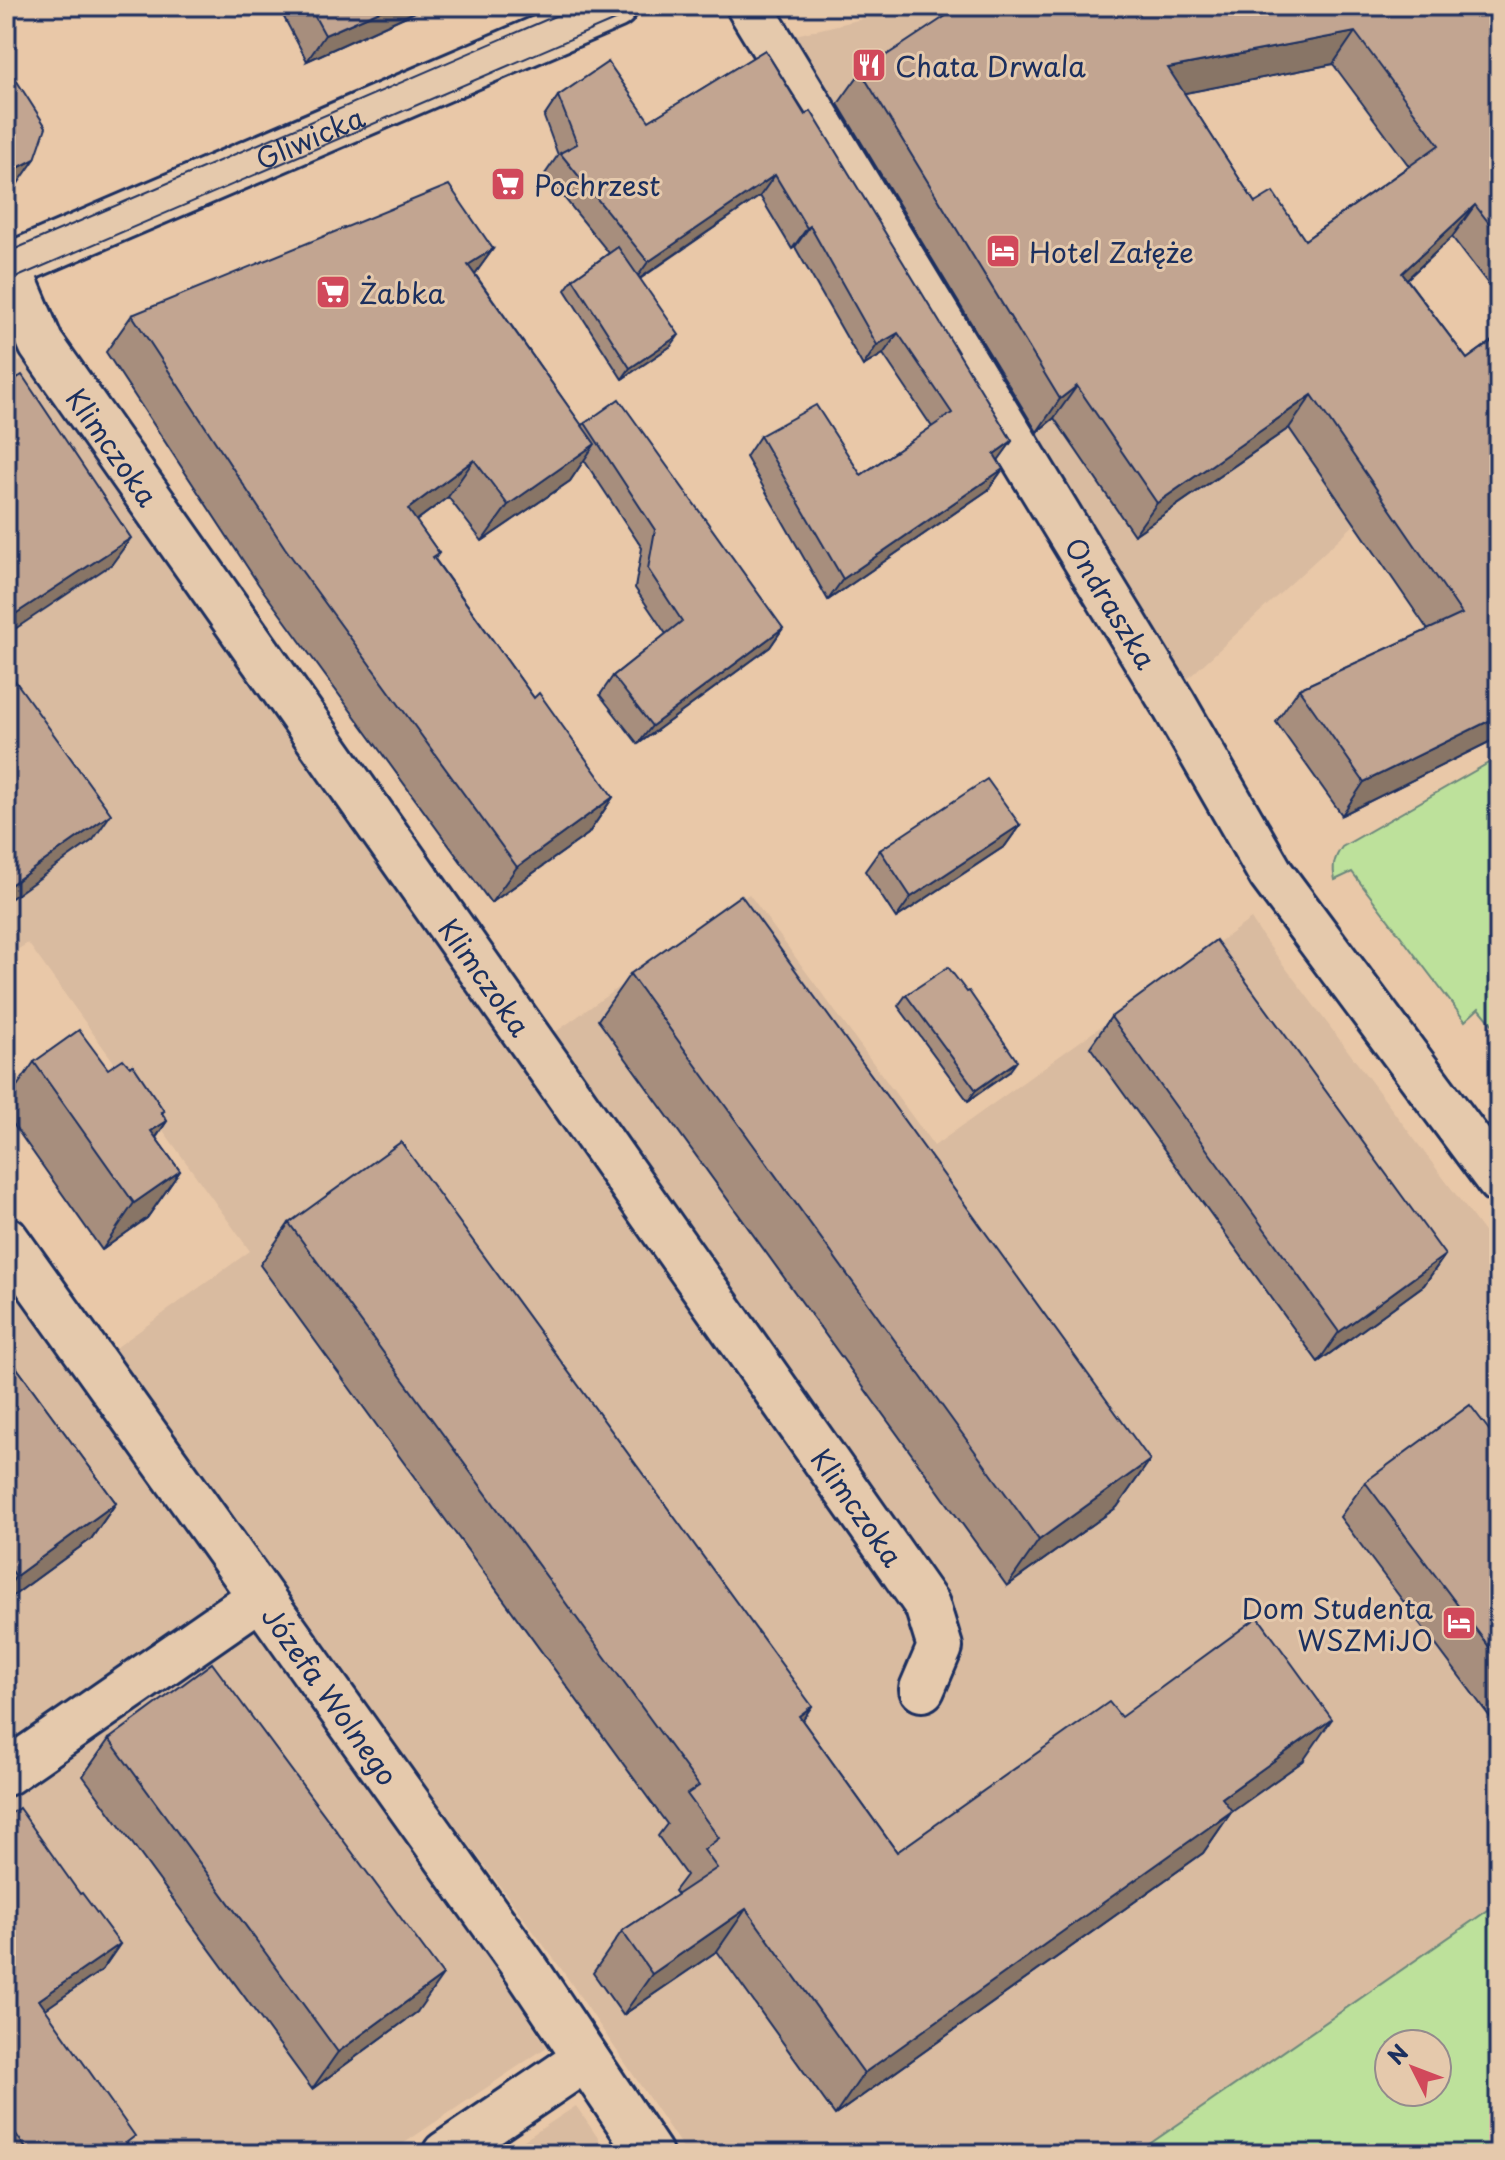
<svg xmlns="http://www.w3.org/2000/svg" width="1505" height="2160" font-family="'Playpen Sans',sans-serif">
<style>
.built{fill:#d9bba0}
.green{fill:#bde19b;stroke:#6c887c;stroke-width:2;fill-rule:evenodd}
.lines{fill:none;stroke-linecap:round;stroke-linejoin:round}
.minor-casing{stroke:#1b2f5e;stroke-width:50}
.minor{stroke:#e5c9ac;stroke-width:44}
.tram{stroke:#1b2f5e;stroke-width:2}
.wall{fill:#a78e7d;stroke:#1b2f5e;stroke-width:2;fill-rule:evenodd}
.shaded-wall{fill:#887466;stroke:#1b2f5e;stroke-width:2}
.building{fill:#c2a591;stroke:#1b2f5e;stroke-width:2;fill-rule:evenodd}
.labels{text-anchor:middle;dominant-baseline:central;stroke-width:6;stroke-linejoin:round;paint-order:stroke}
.poi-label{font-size:28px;fill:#1b2f5e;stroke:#e5c9ac;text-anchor:start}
.street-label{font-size:28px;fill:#1b2f5e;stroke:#e5c9ac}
</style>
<rect width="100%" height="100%" fill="#e9c8a8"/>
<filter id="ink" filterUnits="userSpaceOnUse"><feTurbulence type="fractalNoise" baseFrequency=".0125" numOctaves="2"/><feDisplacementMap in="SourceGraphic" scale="16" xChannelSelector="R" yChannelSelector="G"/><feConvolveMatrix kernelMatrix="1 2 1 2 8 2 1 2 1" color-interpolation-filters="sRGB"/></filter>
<g filter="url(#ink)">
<g class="built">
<polygon points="916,6 1006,6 1355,524 1181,685 783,38"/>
<polygon points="35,356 525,1054 749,894 934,1146 1251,919 1264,939 1499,1252 1499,1907 1496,1905 1135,2154 687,2154 562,1970 106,1355 250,1251 28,943 6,957 6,366"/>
<polygon points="6,1260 241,1592 6,1755"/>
<polygon points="256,1621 507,1985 547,2047 388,2154 6,2154 6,1798"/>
<polygon points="576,2106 609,2154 503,2154"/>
</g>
<g class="green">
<path d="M1499,757v264l-6,4 -14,-17 -14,13 -113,-149 -17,8c-3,-13 -1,-22 7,-33z"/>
<path d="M1497,1904l2,3v247h-364zM1389,2044h48v48h-48z"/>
</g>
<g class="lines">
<g class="minor-casing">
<g id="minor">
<path id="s1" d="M749,6l425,699 97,169 228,307"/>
<path id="s2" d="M8,266l33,78 886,1261 13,42 -18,42"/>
<path id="s3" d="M6,267l609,-261"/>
<path id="s4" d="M6,1239l520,730 124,185"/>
<polyline points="6,1773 260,1597"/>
<polyline points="445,2154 585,2059"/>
</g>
</g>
<use href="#minor" class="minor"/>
<g class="tram">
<polyline points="6,253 578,6"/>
<polyline points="6,282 647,6"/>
</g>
</g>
<g class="wall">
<polygon points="278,6 428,6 307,61"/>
<path d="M1499,6v292l-47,-61 -45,42 60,80 32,-23v412l-6,-8 -151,75 -66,-93 23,-33 129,-59 -139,-202 -155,107 -80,-117 -17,14 -199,-328 23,-32 443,-65zM1333,64l76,102 -104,74 -50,-37 -71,-110z"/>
<polygon points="765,50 1012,441 998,460 1003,469 988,490 828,600 746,457 760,436 861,475 932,427 883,354 863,366 795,247 792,249 760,196 640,279 671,346 622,379 565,290 573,279 609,253 545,174 558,155 544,117 558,96 649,121"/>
<polygon points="493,249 475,274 582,426 585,423 783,628 770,647 638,744 600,695 613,676 666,634 635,588 642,548 584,460 570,481 482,541 448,497 416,521 439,553 435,559 534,698 613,797 588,834 491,903 259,585 106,352 132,315"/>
<polygon points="1020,825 1005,846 896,918 865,871 880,850"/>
<polygon points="630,974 1150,1460 1117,1507 1007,1586 598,1020"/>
<polygon points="906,995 1009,1072 968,1101 898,1006"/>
<polygon points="1111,1017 1445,1255 1424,1285 1318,1362 1090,1047"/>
<polygon points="34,1062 108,1069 164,1111 162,1113 167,1121 156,1138 180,1171 147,1218 102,1250 6,1114 6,1102"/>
<polygon points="289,1223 812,1706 802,1720 897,1852 1121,1717 1303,1761 1232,1811 1203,1853 835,2115 717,1951 623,2015 593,1973 622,1931 677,1895 674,1891 686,1875 658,1836 667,1824 260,1265"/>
<polygon points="6,1353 116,1503 91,1539 6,1601"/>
<polygon points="1499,1443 1499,1729 1340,1517 1365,1482"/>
<polygon points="109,1739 417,2012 312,2089 83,1776"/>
<polygon points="6,1817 80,1894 120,1944 102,1970 45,2009 134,2154 6,2154"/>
</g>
<g class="shaded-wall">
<polygon points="391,6 428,6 307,61 325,35"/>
<polygon points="1355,32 1333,64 1145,101 1168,68"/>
<polygon points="35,159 17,185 6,190 6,174"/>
<polygon points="775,175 760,196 633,283 648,262"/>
<polygon points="1475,205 1452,237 1379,305 1402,273"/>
<polygon points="810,226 795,247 792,249 807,228"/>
<polygon points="493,249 467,285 468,265"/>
<polygon points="898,333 883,354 863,366 877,345"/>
<polygon points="679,335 671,346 622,379 630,368"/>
<polygon points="1077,386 1054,418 1037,432 1060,399"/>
<polygon points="1312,395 1289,428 1134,535 1157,503"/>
<polygon points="1012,441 997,462 994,454"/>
<polygon points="595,444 570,481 482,541 508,505"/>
<polygon points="474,460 448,497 382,546 408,509"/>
<polygon points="1003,469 988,490 828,600 843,579"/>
<polygon points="131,538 112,564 6,635 6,620"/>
<polygon points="783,628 770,647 638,744 652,726"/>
<polygon points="1499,716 1499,731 1493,740 1342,815 1364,782"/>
<polygon points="613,797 588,834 491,903 517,867"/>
<polygon points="111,814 93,840 6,902 6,888"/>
<polygon points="1020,825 1005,846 896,918 911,897"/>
<polygon points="1017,1061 1009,1072 968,1101 976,1090"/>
<polygon points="167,1121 135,1168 151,1131"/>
<polygon points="180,1171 147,1218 102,1250 134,1203"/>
<polygon points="1445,1255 1424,1285 1318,1362 1339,1332"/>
<polygon points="1150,1460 1117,1507 1007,1586 1039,1540"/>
<polygon points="116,1503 91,1539 6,1601 6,1590 16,1576"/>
<polygon points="812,1706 783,1748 799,1716"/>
<polygon points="1332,1719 1303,1761 1215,1824 1232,1811 1203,1853 835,2115 864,2073 1222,1798"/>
<polygon points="746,1909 717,1951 623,2015 652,1974"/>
<polygon points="120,1944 102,1970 21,2026 39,2000"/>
<polygon points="443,1975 417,2012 312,2089 338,2052"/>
</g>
<g class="building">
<polygon points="309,6 391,6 325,35"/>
<path d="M961,6h342l1,1 1,-1h194v230l-24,-31 -73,68 65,86 32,-23v380l-135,66 -65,-93 163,-75 -150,-219 -155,108 -80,-117 -17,13 -199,-327zM1355,32l84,113 -134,95 -32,-48 -18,11 -87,-135z"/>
<polygon points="765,50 805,115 811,111 1012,441 994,454 1003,469 843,579 760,436 816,405 861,475 952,413 898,333 877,345 810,226 807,228 775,175 648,262 560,153 577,144 558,96 608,62 649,121"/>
<polygon points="6,64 46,127 35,159 6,174"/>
<polygon points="449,185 493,249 468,265 595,444 508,505 474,460 408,509 439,553 433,557 534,698 539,693 613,797 517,867 285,548 132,315"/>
<polygon points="618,247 679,335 630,368 573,279"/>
<polygon points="22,375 131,538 6,620 6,385"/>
<polygon points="619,399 783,628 652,726 613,676 682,621 648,569 655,530 585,423"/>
<polygon points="6,668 111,814 6,888"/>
<polygon points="987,779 1020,825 911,897 880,850"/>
<polygon points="741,895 1150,1460 1039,1540 630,974"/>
<polygon points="1216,940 1445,1255 1339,1332 1111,1017"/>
<polygon points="948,967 967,992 969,991 1017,1061 976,1090 906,995"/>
<polygon points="79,1030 108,1069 123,1059 130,1067 133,1065 164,1111 161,1112 167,1121 151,1131 180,1171 134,1203 34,1062"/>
<polygon points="401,1142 812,1706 799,1716 897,1852 1109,1702 1121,1717 1258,1617 1332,1719 1222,1798 1232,1811 864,2073 746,1909 652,1974 622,1931 717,1868 704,1850 719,1838 687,1794 699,1786 289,1223"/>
<polygon points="6,1353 116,1503 16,1576 6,1563"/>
<polygon points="1470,1405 1499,1443 1499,1660 1365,1482"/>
<polygon points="212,1663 443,1975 338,2052 109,1739"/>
<polygon points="19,1808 80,1894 82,1893 120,1944 39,2000 135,2136 126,2143 134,2154 30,2154 6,2120 6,1817"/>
</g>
</g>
<defs>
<g id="restaurant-square" transform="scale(1.8)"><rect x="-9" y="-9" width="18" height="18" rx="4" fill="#d1495b" stroke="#e5c9ac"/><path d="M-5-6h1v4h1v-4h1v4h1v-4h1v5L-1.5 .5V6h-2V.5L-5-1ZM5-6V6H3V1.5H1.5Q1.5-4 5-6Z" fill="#fff"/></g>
<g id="supermarket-square" transform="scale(1.8)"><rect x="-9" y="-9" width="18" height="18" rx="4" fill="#d1495b" stroke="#e5c9ac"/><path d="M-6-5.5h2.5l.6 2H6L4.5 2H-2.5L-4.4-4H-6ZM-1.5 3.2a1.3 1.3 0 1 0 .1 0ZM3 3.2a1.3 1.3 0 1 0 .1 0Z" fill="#fff"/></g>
<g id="hotel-square" transform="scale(1.8)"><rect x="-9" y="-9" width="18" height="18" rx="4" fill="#d1495b" stroke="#e5c9ac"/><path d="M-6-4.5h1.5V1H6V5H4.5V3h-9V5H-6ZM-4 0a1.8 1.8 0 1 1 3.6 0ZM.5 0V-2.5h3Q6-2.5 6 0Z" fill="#fff"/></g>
</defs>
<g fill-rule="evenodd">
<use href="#restaurant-square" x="869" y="65"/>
<use href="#supermarket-square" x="508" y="184"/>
<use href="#hotel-square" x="1003" y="251"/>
<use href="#supermarket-square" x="333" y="292"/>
<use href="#hotel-square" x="1459" y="1623"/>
</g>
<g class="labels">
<g class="poi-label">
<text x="895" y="65">Chata Drwala</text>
<text x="534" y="184">Pochrzest</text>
<text x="1029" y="251">Hotel Załęże</text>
<text x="359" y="292">Żabka</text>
<text x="1433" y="1607" text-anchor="end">Dom Studenta<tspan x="1433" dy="32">WSZMiJO</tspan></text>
</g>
<g class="street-label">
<text stroke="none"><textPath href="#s3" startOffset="330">Gliwicka</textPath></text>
<text stroke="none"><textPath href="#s2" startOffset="210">Klimczoka</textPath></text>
<text stroke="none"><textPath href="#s1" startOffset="698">Ondraszka</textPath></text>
<text stroke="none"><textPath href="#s2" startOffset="858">Klimczoka</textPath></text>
<text stroke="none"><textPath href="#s2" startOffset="1506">Klimczoka</textPath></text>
<text stroke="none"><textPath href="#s4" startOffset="560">Józefa Wolnego</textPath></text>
</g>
</g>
<rect width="1505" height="2160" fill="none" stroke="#e5c9ac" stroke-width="32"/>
<rect x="16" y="16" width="1473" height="2128" fill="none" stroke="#1b2f5e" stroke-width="3" filter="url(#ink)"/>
<g transform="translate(1413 2068) rotate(312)"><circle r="38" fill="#e5c9ac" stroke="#948b8d" stroke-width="2"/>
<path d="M0-6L14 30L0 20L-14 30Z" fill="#d1495b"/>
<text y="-12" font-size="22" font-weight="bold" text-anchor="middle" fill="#1b2f5e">N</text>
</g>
</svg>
